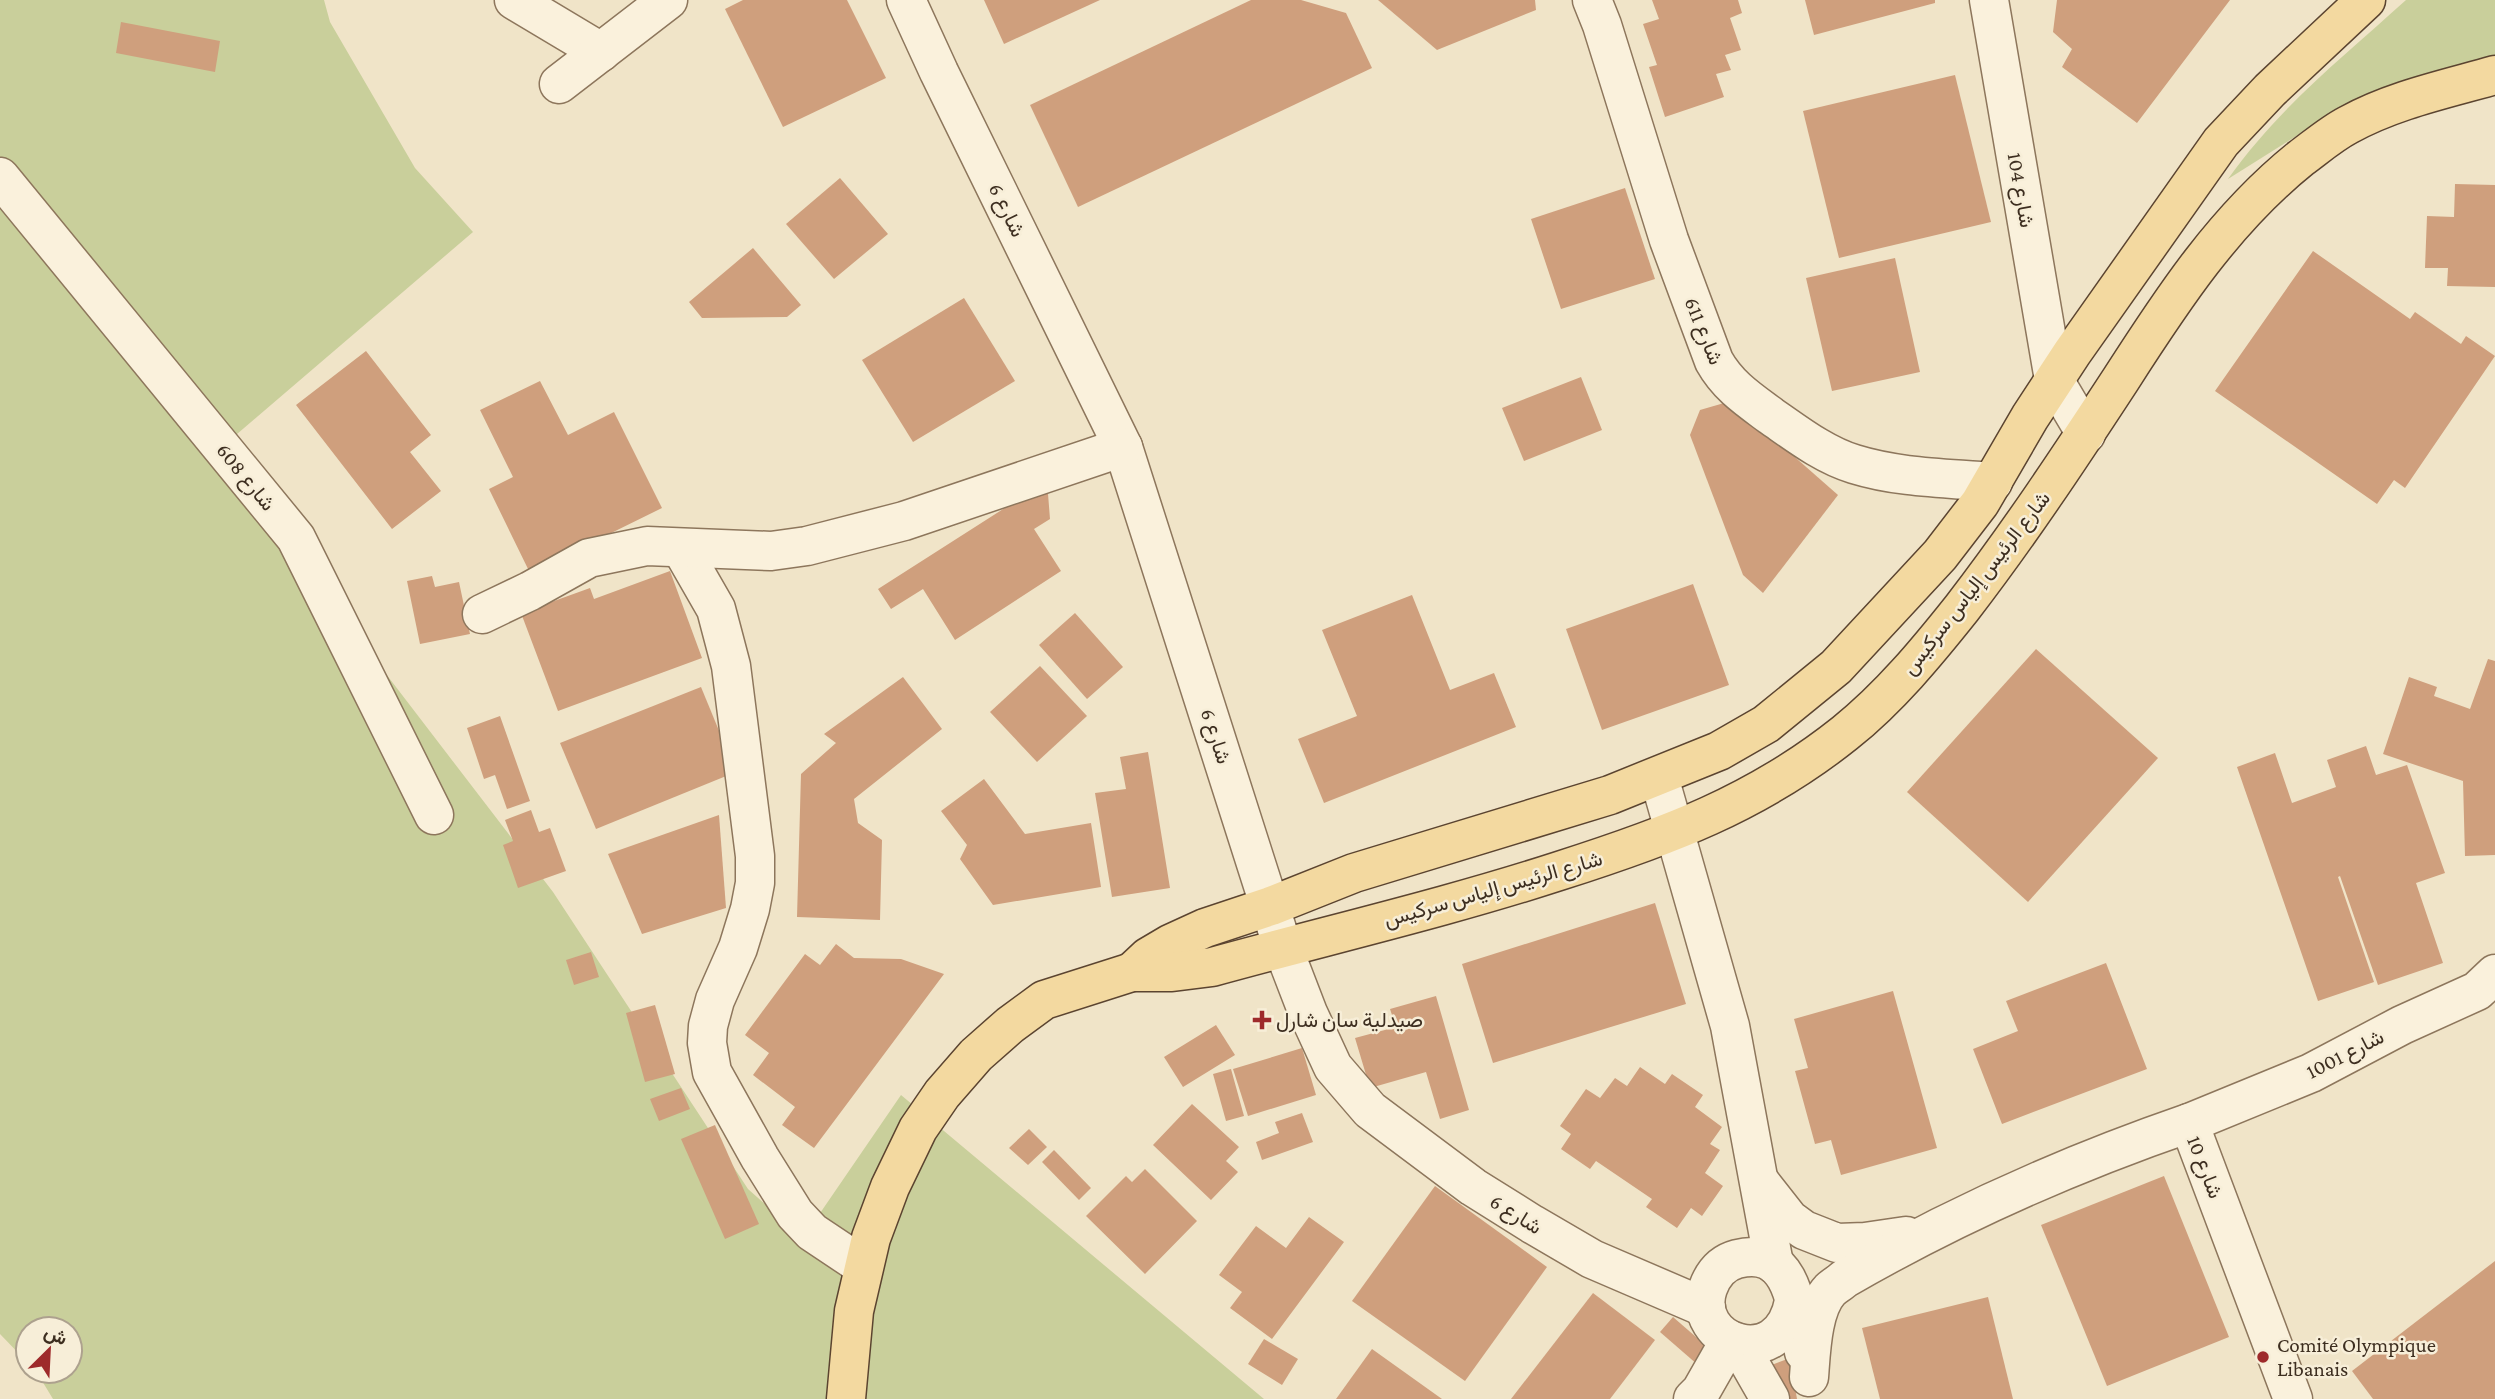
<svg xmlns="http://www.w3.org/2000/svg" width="2495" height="1399" font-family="'Crimson Pro',Vazirmatn,serif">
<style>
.green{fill:#c9cf9b}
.building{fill:#cf9f7d}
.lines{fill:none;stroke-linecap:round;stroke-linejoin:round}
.minor-casing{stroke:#8d765c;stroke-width:41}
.major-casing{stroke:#5b4430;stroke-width:41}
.minor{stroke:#faf1dc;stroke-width:38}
.major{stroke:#f3d9a0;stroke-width:38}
.poi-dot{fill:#9e2a2b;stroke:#f7eed8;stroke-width:2.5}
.labels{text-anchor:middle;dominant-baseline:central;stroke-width:5;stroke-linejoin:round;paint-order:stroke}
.street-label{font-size:21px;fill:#3d2e20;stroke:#f7eed8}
.poi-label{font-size:21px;fill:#3d2e20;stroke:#f7eed8;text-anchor:start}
</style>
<rect width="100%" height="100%" fill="#f0e4c8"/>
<g class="green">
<polygon points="0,0 324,0 330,22 415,168 473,232 216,452 553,892 748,1189 803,1238 901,1095 1264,1399 53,1399 36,1371 70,1371 70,1329 28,1329 28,1363 0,1334"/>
<path d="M2406,0h89v60l-159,51 -108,68c52,-73 113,-120 178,-179z"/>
</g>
<g class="building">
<polygon points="743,0 847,0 886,78 783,127 725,9"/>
<polygon points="984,0 1100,0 1004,44"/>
<polygon points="1251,0 1301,0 1346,13 1372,68 1078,207 1030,105"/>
<polygon points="1378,0 1535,0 1536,10 1437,50"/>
<polygon points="1652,0 1738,0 1742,13 1730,18 1741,50 1725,55 1731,70 1716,74 1724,97 1665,117 1649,67 1657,65 1643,24 1659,19"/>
<polygon points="1805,0 1935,0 1935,3 1814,35"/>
<polygon points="2057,0 2230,0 2137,123 2062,67 2072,49 2053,32"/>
<polygon points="121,22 220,41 215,72 116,53"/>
<polygon points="1955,75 1991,222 1839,258 1803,111"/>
<polygon points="840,178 888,234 834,279 786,224"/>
<polygon points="2455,184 2495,185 2495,287 2447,286 2448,268 2425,268 2427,216 2454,217"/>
<polygon points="1625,188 1655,279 1561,309 1531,219"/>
<polygon points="753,248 801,305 787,317 702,318 689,302"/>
<polygon points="2313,251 2410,319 2415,312 2461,344 2466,336 2495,356 2405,488 2394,480 2377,504 2215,391"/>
<polygon points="1895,258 1920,372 1832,391 1806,278"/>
<polygon points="964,298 1015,381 913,442 862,360"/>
<polygon points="366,351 431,435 410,452 441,491 392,529 296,405"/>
<polygon points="1581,377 1602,430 1524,461 1502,408"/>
<polygon points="540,381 568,435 614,412 662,508 530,573 489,489 513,477 480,410"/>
<polygon points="1731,401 1838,495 1763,593 1743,575 1690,435 1700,410"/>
<polygon points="1047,481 1050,519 1034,529 1061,571 955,640 923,589 891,609 878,589"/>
<polygon points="670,571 702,658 558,711 521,613 590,588 594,599"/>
<polygon points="432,576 435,587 459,582 470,634 420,644 407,581"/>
<polygon points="1693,584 1729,685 1602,730 1566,629"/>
<polygon points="1412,595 1450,690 1494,673 1516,727 1324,803 1298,739 1357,716 1322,630"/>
<polygon points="1075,613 1123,667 1087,699 1039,645"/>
<polygon points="2036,649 2158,758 2028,902 1907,792"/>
<polygon points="2488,659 2495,661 2495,855 2465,856 2463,781 2383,754 2409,677 2437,687 2434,696 2470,709"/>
<polygon points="1040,666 1087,716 1037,762 990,712"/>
<polygon points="903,677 942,729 854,799 858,823 882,840 880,920 797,917 801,774 836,743 824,734"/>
<polygon points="701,687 736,772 596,829 560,743"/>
<polygon points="500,716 530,801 507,809 495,775 484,779 467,728"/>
<polygon points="2366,746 2376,775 2407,765 2445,873 2416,883 2443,963 2378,985 2340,876 2338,877 2374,982 2318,1001 2237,767 2275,753 2292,803 2336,787 2327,760"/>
<polygon points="1148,752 1170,888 1112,897 1095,793 1126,789 1120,757"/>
<polygon points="984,779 1025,834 1091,823 1101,887 993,905 960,859 967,845 941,811"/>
<polygon points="531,810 539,832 550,828 566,871 518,888 503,845 513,841 505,820"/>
<polygon points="719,815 726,908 642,934 608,854"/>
<polygon points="1655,903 1686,1004 1493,1063 1462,964"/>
<polygon points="836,944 854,958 901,959 944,974 814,1148 782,1125 795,1107 753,1075 769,1053 745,1035 805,954 820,965"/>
<polygon points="591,952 599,977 574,985 566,960"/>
<polygon points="2106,963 2147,1069 2002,1124 1973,1049 2018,1031 2006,1001"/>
<polygon points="1893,991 1937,1148 1841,1175 1831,1140 1815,1144 1795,1071 1808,1068 1794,1019"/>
<polygon points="1436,996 1469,1110 1440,1119 1426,1072 1370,1088 1355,1038 1396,1027 1390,1009"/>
<polygon points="655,1005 675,1074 645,1082 626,1013"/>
<polygon points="1216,1025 1235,1055 1183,1087 1164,1057"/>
<polygon points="1302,1048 1316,1095 1248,1116 1233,1069"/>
<polygon points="1640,1067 1665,1084 1672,1074 1703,1095 1695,1107 1722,1127 1710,1144 1720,1150 1705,1173 1723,1186 1702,1216 1691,1208 1677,1228 1646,1207 1652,1199 1596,1161 1590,1169 1561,1149 1571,1134 1560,1126 1586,1089 1600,1098 1615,1078 1627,1086"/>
<polygon points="1231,1069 1244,1116 1226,1121 1213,1074"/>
<polygon points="681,1088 690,1109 659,1121 650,1099"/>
<polygon points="1192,1104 1239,1147 1226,1161 1238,1172 1211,1200 1153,1145"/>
<polygon points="1302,1113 1313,1142 1262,1160 1256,1142 1279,1133 1275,1122"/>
<polygon points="715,1125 759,1224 725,1239 681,1139"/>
<polygon points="1029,1129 1047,1147 1028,1165 1009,1148"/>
<polygon points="1054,1150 1091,1188 1079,1200 1042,1162"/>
<polygon points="1145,1169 1197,1221 1145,1274 1086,1216 1126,1176 1132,1182"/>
<polygon points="2164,1176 2229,1337 2107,1386 2041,1225"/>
<polygon points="1435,1186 1547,1267 1465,1381 1352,1301"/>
<polygon points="1309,1217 1344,1242 1272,1339 1230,1308 1242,1292 1219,1275 1256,1226 1286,1248"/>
<polygon points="2495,1261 2495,1399 2373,1399 2352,1371"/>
<polygon points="1593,1293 1655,1340 1610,1399 1511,1399"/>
<polygon points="1988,1297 2013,1399 1880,1399 1862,1328"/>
<polygon points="1673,1317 1711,1350 1698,1365 1660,1332"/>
<polygon points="1264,1339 1298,1359 1282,1385 1248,1364"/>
<polygon points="1372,1349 1442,1399 1336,1399"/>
<polygon points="1790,1358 1797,1399 1778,1399 1756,1371"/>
</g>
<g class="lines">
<g class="minor-casing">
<g id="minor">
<polyline points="514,0 601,52"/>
<polyline points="906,0 939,72 1123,447 1283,948 1308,1013 1333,1067 1370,1110 1473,1187 1532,1224 1592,1259 1706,1308"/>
<path d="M1592,0l10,25 67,215 45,121c14,25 34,38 57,55 26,18 53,39 83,48 45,14 93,14 139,18"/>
<polyline points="1989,0 2054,380 2086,434"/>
<polyline points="559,84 668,0"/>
<polyline points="0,177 296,538 434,815"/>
<polyline points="681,548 716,609 731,666 755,856 755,883 750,909 738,948 715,1000 708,1026 707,1043 712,1072 760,1158 795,1214 812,1232 863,1266"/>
<polyline points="482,614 530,591 589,558 647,546 771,551 807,546 904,521 1123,447"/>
<polyline points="1659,777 1730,1026 1774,1264"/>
<polyline points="2189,1123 2311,1073 2402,1025 2477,991 2495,974"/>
<polyline points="1760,1182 1789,1219 1804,1230 1837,1243 1865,1242 1906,1236"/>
<path d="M1794,1301c-14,75 -105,41 -86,-13 5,-14 14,-25 29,-29 58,-15 60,55 67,93"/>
<polyline points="1738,1343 1770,1399"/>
<path d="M1809,1377c2,-25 3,-68 21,-87 4,-4 10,-7 14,-11 109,-63 226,-115 345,-156l104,276"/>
<polyline points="1693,1399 1701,1391 1730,1340"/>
</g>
</g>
<g class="major-casing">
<g id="major">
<polyline points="1132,972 1148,957 1170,944 1205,928 1271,906 1354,873 1610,795 1719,751 1766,724 1836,667 1940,555 1980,503 2030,417 2072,353 2221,142 2270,90 2366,0"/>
<path d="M846,1399l8,-88 17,-73 19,-51 28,-58 24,-35 34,-39 34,-30 34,-25 88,-28h40l40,-5c116,-32 233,-59 347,-96 107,-34 197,-67 286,-138 44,-35 82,-81 117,-125 57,-74 108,-151 159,-229 52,-81 104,-160 180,-221 15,-11 30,-24 47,-33 45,-25 98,-36 147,-50"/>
</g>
</g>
<use href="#minor" class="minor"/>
<use href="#major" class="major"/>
</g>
<g class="poi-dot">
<path d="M1258.5 1009.5h7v7h7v7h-7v7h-7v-7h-7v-7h7z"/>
<circle cx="2263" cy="1357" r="7"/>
</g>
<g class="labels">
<g class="street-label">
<text transform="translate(2021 190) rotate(80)">شارع 104</text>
<text transform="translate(1007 210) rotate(64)">شارع 6</text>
<text transform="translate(1704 331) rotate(68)">شارع 611</text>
<text transform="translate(246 477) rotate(51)">شارع 608</text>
<text transform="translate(1976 583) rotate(-52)">شارع الرئيس إلياس سركيس</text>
<text transform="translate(1216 736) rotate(72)">شارع 6</text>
<text transform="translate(1493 889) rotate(-16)">شارع الرئيس إلياس سركيس</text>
<text transform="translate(2345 1054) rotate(-27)">شارع 1001</text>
<text transform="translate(2205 1167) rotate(69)">شارع 10</text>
<text transform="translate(1516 1214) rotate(32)">شارع 6</text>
</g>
<g class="poi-label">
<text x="1276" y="1020">صيدلية سان شارل</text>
<text x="2277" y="1345">Comité Olympique<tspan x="2277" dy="24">Libanais</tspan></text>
</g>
</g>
<g transform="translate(49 1350) rotate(24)"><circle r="33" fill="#f7eed8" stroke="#ada18e" stroke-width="2"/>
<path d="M0-5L12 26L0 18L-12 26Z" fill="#9e2a2b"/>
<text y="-10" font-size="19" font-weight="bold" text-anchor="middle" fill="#3d2e20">ش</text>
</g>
</svg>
